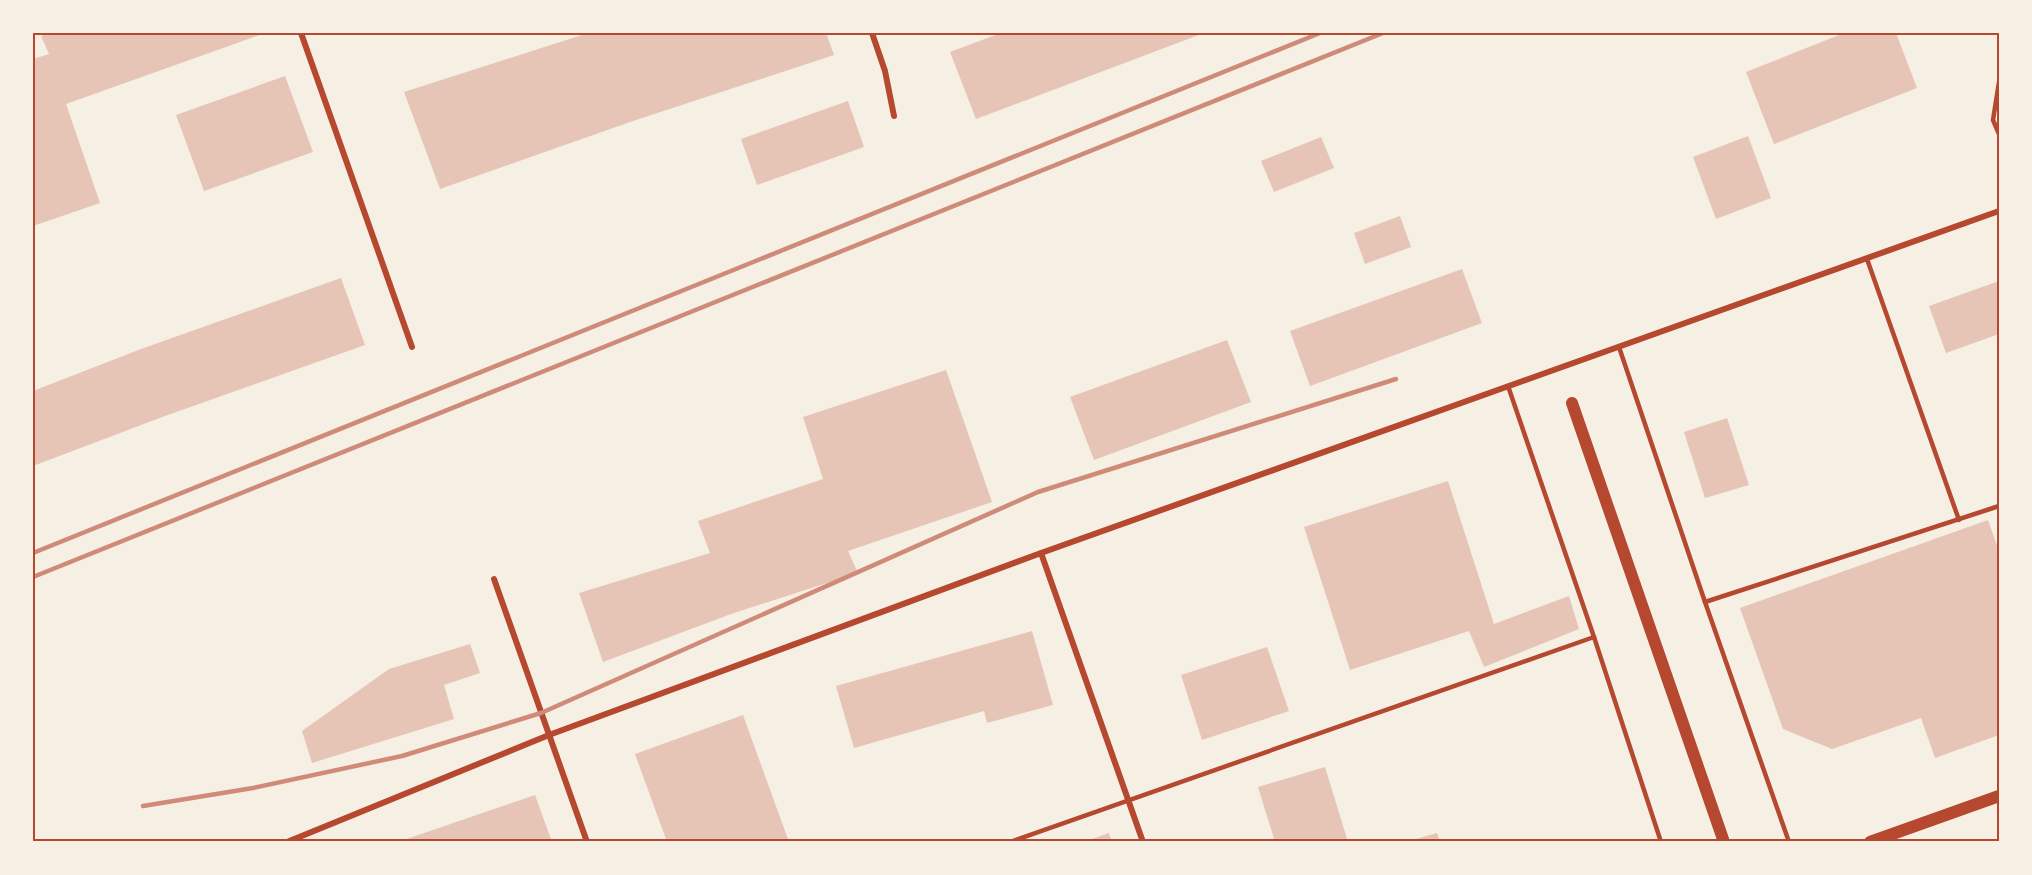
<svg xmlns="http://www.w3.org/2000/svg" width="2032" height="875" font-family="'Fira Sans Condensed',sans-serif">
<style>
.building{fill:#e6c5b7}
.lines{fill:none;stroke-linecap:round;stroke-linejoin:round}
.service{stroke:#b5482f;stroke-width:4.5}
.minor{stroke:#b5482f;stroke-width:6}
.secondary{stroke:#b5482f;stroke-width:12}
.rail{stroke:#cf8b77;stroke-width:4.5}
.neatline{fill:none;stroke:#b5482f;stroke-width:2}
</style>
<rect width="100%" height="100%" fill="#f6efe4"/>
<g class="building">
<polygon points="49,33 265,33 66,104 100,203 33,226 33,59 49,54 41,36"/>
<polygon points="588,33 826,33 834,55 633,121 440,189 404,92"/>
<polygon points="1001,33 1204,33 976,119 950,52"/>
<polygon points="1844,33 1896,33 1917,88 1774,144 1746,72"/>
<polygon points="285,76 313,152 204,191 176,115"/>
<polygon points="848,101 864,147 757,185 741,139"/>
<polygon points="1748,136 1771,198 1716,219 1693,157"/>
<polygon points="1321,137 1334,168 1274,192 1261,161"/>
<polygon points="1400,216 1411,247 1365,264 1354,233"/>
<polygon points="1462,269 1482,323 1310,386 1290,331"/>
<polygon points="341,278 365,345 165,416 33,466 33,391 141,349"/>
<polygon points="1999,281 1999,334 1946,353 1929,306"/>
<polygon points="1227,340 1251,402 1094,460 1070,397"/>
<polygon points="946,370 992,502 848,551 858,573 731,614 603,662 579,593 710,553 698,521 823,479 803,417"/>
<polygon points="1727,418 1749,485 1705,498 1684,432"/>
<polygon points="1448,481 1494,624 1569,596 1579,629 1484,667 1469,631 1350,670 1304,527"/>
<polygon points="1988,520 1999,551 1999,735 1935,758 1921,718 1832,749 1783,729 1740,608"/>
<polygon points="1032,631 1053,705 987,723 984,711 854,748 836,686"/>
<polygon points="470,644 480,673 444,685 454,719 312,763 302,731 389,669"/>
<polygon points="1267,647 1289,711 1202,740 1181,675"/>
<polygon points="743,715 789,842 667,842 635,754"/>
<polygon points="1325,767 1348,842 1275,842 1258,787"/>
<polygon points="535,795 552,842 398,842"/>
<polygon points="1109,833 1112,842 1084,842"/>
<polygon points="1437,833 1440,842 1409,842 1409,841"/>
</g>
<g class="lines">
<g class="service">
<polyline points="1999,82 1993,120 1999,134"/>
<polyline points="1867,259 1959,520"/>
<polyline points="1619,347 1705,602 1789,842"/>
<polyline points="1508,386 1594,637 1661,842"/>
<polyline points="1705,602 1999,506"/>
<polyline points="1010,842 1594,637"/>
</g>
<g class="minor">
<polyline points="301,33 412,347"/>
<polyline points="872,33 885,71 894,116"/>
<polyline points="1041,553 1143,842"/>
<polyline points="494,579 587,842"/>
<polyline points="287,842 549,735 1041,553 1999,211"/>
</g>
<g class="secondary">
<polyline points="1572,403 1724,842"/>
<polyline points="1870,842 1999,796"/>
</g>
<g class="rail">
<polyline points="33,553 1320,33"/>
<polyline points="33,577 1383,33"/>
<polyline points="143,806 253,788 402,756 541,713 1038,492 1396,379"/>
</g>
</g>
<rect width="2032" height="875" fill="none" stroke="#f6efe4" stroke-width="69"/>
<rect x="34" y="34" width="1964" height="806" class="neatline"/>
</svg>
